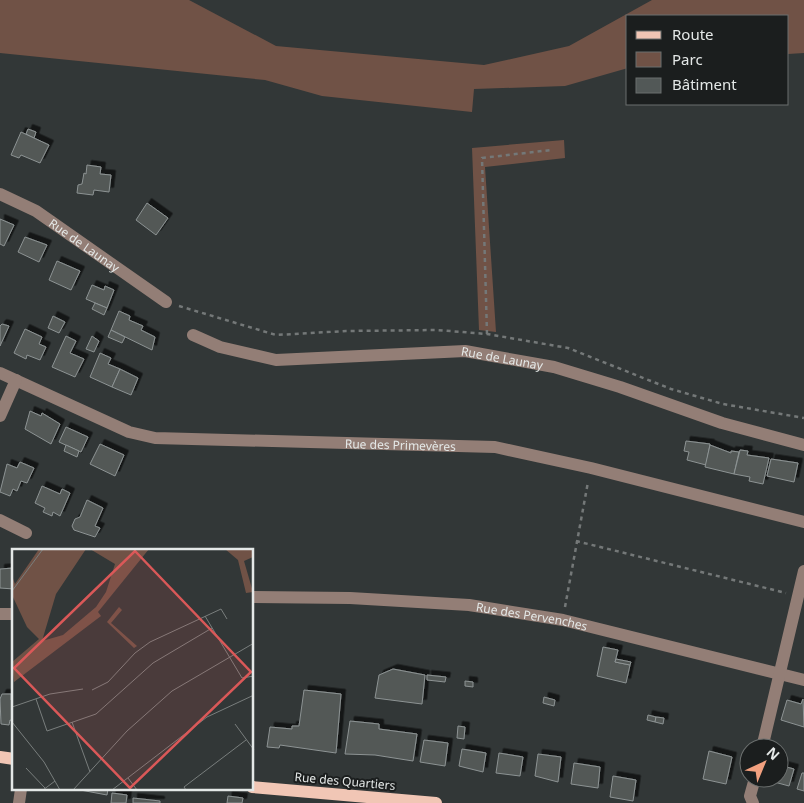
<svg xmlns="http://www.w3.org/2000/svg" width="804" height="803" font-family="'Noto Sans',sans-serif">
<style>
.green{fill:#705246}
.building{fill:#525857;stroke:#8d9393;filter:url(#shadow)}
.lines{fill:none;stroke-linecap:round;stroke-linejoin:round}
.path{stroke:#747878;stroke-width:2.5;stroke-dasharray:4 4;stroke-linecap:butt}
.minor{stroke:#937e76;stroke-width:12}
.major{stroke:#f1c6b5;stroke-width:12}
.labels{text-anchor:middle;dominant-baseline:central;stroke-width:4;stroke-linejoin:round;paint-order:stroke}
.street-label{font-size:12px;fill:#e4e8e7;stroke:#1b1e1e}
.inset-road{fill:none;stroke:#797e7d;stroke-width:1}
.view{fill:#da5858;fill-opacity:0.15;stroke:#da5858;stroke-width:2.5}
.inset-edge{fill:none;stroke:#e4e8e7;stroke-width:2.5}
</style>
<defs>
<filter id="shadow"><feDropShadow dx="4.5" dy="-4.5" stdDeviation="0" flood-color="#0009"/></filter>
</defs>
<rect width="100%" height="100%" fill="#323737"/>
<g class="green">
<polygon points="0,0 189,0 276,46 484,65 569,46 652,0 804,0 804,53 788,54 788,16 628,16 628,68 565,86 474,89 472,112 322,96 265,80 0,53"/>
<polygon points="564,140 565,158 485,167 496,332 479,330 472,148"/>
</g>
<g class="building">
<polygon points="28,129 36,132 34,138 26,134"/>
<polygon points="21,132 49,145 40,163 21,155 19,158 11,155"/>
<polygon points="87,165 101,167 100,174 111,175 109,192 94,190 93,195 77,193 78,185 82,184 84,173 86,174"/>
<polygon points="147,203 168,218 156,235 136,220"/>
<polygon points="0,219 14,225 4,246 0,244"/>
<polygon points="25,237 47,245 39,262 18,252"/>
<polygon points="57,261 80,271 71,290 49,280"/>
<polygon points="92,285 104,290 105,286 114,290 107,308 86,299"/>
<polygon points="95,303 107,308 104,315 92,309"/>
<polygon points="119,311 130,316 129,320 143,326 141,330 155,337 152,350 111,330"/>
<polygon points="53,316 65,322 59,333 48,328"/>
<polygon points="2,324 9,326 0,346 0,326"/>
<polygon points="25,329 42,337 39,344 46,347 40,360 27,355 26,359 14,353"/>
<polygon points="111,330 125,337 122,343 108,337"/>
<polygon points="66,336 76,341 70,353 84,359 75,377 52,367"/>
<polygon points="92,336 99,341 94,352 86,349"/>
<polygon points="100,353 111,358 108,364 120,369 112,387 90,377"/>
<polygon points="120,369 138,378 131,395 112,387"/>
<polygon points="30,411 41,416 42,413 60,424 51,444 25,429"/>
<polygon points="66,427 88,437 81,452 59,442"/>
<polygon points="686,441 710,444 706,465 687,460 689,452 684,451"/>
<polygon points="100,444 124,455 115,476 90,464"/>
<polygon points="66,445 79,451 77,457 64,451"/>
<polygon points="710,445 731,453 731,451 739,452 734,474 705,467"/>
<polygon points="740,450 748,451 747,455 769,458 763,484 749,481 750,477 734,474"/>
<polygon points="771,459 798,463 794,482 767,476"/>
<polygon points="20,462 34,468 27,483 21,481 17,491 13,489 10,496 0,492 7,464 17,468"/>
<polygon points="42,486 60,494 62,489 70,493 60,516 53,512 52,516 43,512 45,508 35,503"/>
<polygon points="87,500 103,508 95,526 100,528 95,537 74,530 72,526 75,519 80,517"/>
<polygon points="14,568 14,589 0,588 0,569"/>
<polygon points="603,647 618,650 615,662 630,665 626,683 597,676"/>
<polygon points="616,659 631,662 630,665 615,662"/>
<polygon points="393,669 425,675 422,704 375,698 379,675"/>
<polygon points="427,675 446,677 445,682 427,680"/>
<polygon points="465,681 473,682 473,687 465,686"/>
<polygon points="304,690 341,694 336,753 280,745 279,748 267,747 270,727 292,729 292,726 299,726"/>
<polygon points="2,694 11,694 11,700 14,700 14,721 10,720 9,725 1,724 0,699"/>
<polygon points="544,697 555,700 554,706 543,703"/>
<polygon points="803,699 804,727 781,720 787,700 801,704"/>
<polygon points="648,715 656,717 655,722 647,720"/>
<polygon points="656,717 664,718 663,724 655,722"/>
<polygon points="350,721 379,724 379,729 417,734 413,761 375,755 345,754"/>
<polygon points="458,726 465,727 464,739 457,738"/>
<polygon points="424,740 448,743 445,766 420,762"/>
<polygon points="462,749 486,753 483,772 459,766"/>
<polygon points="709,751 732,757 726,784 703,779"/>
<polygon points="499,753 523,757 520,776 496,773"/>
<polygon points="538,754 561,757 558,782 535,776"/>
<polygon points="574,763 600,767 598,788 571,784"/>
<polygon points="779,765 794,769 789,786 767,780 779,778"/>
<polygon points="802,773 804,773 804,791 797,789"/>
<polygon points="613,776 636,780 633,801 610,797"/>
<polygon points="75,789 108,789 107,795"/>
<polygon points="112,793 127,795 126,803 111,803"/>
<polygon points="228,796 243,798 242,803 227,803"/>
<polygon points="133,798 160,801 160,803 133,803"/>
</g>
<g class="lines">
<g class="path">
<polyline points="179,306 276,335 346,331 437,330 487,334 568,348 671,389 723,404 804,418"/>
<polyline points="487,334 482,158 551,150"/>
<polyline points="576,541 786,593"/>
<polyline points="565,607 588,482"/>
</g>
<g class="minor">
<path id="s1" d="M0,194l36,17 130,91"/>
<path id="s2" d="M193,335l27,12 56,13 189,-9 89,16 66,20 102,36 82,22"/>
<path id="s3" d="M0,373l129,59 26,6 340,9 96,21 213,54"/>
<polyline points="0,416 16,380"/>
<polyline points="0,520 26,533"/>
<path id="s4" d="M252,597l98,1 119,7 94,15 241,60"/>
<polyline points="0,614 14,614"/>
<polyline points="762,748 804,571"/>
<polyline points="19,803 21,789"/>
<polyline points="753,803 750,796 755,778"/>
</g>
<g class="major">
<polyline points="0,757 14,759"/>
<polyline points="252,787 436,803"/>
</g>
</g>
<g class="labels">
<g class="street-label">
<text stroke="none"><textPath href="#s1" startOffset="99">Rue de Launay</textPath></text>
<text stroke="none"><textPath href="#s2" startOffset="314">Rue de Launay</textPath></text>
<text stroke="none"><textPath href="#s3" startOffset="414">Rue des Primevères</textPath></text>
<text stroke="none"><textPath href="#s4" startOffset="281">Rue des Pervenches</textPath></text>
<text transform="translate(345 781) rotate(5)">Rue des Quartiers</text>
</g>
</g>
<g transform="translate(12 549)">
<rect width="241" height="241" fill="#323737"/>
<path d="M27,0h47l-30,45 -14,47 21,-6 33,-28 10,-15 9,-28 -25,-15h59l-51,63 3,4 -87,66 -2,-20 27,-23 -12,-12 -15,-32v-19l3,8zM213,0h28v8l-9,4 9,31 -7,1 -8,-33zM107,58l3,3 -11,13 26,23 -3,2 -27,-26z" fill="#705246"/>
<path class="inset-road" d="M0,42l31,-42M193,67l37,62 12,-2M80,141l16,-8 27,-29 15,-11 71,-33 6,10M24,150l11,32 49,-17 57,-51 59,-35M0,158l38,-13 33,-5M0,173l32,40 16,28M60,173l18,50M223,175l19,26M14,219l19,20M116,229l9,12M31,241l12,-9M61,241l54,-59 45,-40 82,-48M100,241l95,-73 47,-22M174,241l-2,-3 62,-47"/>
<path class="view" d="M123,2l116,121 -121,116 -116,-120z"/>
<rect width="241" height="241" class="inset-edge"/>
</g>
<rect x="626" y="15" width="162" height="90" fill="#1b1e1e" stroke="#6b6f6e"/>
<rect x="636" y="31" width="25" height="8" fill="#f1c6b5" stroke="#6b6f6e"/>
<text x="672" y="40" font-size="15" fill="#e4e8e7">Route</text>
<rect x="636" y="52" width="25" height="15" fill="#705246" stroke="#6b6f6e"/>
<text x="672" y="65" font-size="15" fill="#e4e8e7">Parc</text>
<rect x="636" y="78" width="25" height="15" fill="#525857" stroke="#6b6f6e"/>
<text x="672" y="90" font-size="15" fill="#e4e8e7">Bâtiment</text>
<g transform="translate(764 763) rotate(44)"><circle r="24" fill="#1b1e1e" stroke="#6b6f6e"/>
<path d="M0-4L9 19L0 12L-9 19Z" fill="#f2a07f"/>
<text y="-8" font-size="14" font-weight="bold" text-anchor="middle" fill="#e4e8e7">N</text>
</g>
</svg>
